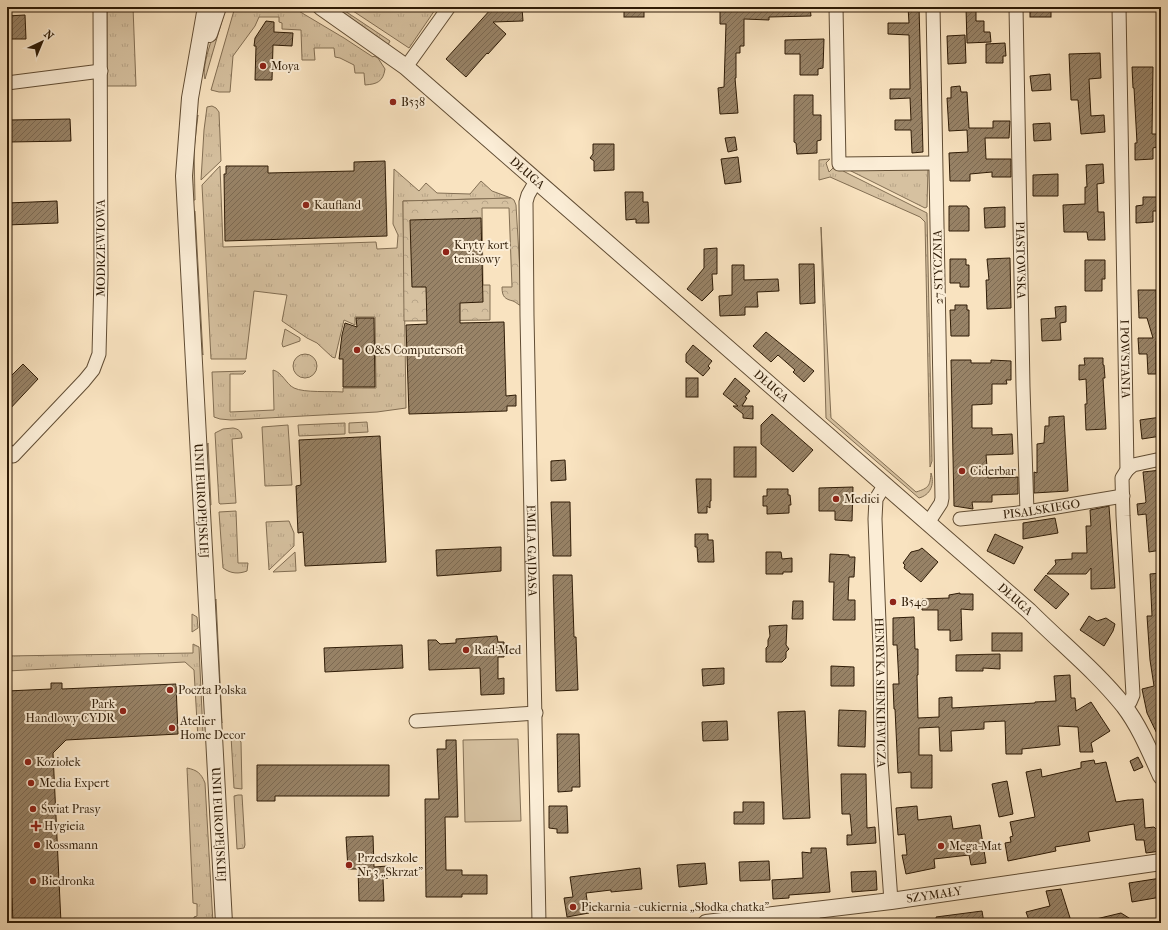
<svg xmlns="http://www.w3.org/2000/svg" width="1168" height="930" font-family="'IM FELL French Canon',serif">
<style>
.grass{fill:url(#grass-tufts);stroke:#826e53}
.forest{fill:url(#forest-crowns);stroke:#826e53}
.pitch{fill:#d6c1a0;stroke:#826e53}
.building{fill:url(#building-hatch);stroke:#2e1b06}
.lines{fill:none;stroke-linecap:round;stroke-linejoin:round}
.minor-casing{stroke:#614d34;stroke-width:15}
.tertiary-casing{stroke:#614d34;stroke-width:18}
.minor{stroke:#fbedd6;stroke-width:13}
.tertiary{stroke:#fbedd6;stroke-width:16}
.poi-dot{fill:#8f2418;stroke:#fbedd6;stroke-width:1.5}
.labels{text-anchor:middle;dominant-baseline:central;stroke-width:4;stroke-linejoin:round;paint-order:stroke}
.poi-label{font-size:12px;fill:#2e1b06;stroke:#fbedd6;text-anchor:start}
.street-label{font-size:12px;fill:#2e1b06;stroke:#fbedd6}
</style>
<defs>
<pattern id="grass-tufts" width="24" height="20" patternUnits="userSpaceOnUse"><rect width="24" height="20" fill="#d6c1a0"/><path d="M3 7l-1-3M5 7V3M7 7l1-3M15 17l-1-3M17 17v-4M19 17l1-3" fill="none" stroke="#b8a588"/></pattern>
<pattern id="forest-crowns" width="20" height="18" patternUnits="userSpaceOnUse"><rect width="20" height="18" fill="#d6c1a0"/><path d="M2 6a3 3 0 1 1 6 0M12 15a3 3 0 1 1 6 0" fill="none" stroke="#b8a588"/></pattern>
<pattern id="building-hatch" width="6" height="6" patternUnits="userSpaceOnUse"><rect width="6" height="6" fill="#988367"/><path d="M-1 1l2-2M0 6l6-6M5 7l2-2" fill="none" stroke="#7c6a53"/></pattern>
</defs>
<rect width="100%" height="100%" fill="#f9e3c0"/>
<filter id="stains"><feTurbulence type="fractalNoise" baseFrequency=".005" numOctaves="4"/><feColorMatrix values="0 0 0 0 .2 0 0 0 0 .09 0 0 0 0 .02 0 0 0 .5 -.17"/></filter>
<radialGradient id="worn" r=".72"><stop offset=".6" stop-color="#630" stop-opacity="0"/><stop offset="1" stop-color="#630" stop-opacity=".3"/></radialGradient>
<g class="grass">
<polygon points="107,7 133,7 136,86 107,86"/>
<path d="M223,7h3l-21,72c-5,-13 13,-57 18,-72z"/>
<path d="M235,7h57l52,31 29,19 1,-1 4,2 7,11c-2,13 -8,15 -20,16l-1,-12h-9l-1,-8 -14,-7 -5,-1 -1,-9h-20l1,12h-13l-1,-30 -19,-1v-6l-3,-1v-5h-20l-4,9 -22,30 -3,36h-11l-8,-2z"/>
<polygon points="332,7 339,7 390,41 388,45"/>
<polygon points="347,7 437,7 409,48"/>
<polygon points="212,106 216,108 219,112 221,161 201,180 204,130 207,107"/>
<polygon points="198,115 194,149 195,200 192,200 191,182 196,118"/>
<polygon points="830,159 826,163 829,172 835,166 845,172 927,213 932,461 930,467 925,222 920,217 830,177 819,180 819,160"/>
<path d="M220,166l3,81 153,-5 1,7 20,-1 1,-13 -5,-11 1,-55 25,22 7,-8 11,10 33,1 11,-13 11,10 19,7 -108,3 3,207 -29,4 -146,8 -11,-1 -6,-2 -2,-45 34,-1 -3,3h-13v38l44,-2 -1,-40c9,2 13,14 21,18 10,5 37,3 49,4v-4h33l-1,-71h-20v8l-11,-5 -9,38 -3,-1 -15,-14 -10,-5 -25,-17 5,-26 -33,-4 -8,68h-35l-9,-174z"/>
<polygon points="928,167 927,207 925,208 847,169"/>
<polygon points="193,211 195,211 203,355 201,351"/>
<path d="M821,227l10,191 85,74c13,-4 14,-6 15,-19 4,12 -1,22 -12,25l-93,-80z"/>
<polygon points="285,329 300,338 300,341 283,347 282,344"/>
<circle cx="305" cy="366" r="12"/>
<polygon points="367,422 368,432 349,433 349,423"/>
<polygon points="345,423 345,434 299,436 298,425"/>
<polygon points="288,425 292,485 265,486 262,427"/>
<path d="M233,428c6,1 9,4 9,10l-10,1 4,64 -16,1 -1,-1 -4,-70 8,-4z"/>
<polygon points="208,443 211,505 208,505 206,450"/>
<path d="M236,511l2,52h10l-1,8c-8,3 -16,3 -24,-3l-4,-56z"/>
<polygon points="289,521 294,533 294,546 269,570 266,522"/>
<polygon points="295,552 296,571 273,572"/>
<polygon points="216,599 222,723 220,718 213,604"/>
<polygon points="192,614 197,617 198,628 192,632"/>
<polygon points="193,644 199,647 203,734 201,739 198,739 194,670 185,662 7,671 7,656 193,653"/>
<polygon points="231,736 238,738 241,742 242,789 234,788"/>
<path d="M187,768c10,2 14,5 18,15l8,140h-19v-6l3,-1v-12l-4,-1z"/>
<polygon points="238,795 242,795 245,845 244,848 237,849 234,796"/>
</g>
<path class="forest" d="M511,198l3,2 2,5 6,101c-4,-1 -6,-4 -9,-5 -8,-2 -11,-4 -11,-14h10l-3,-79h-27l1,77h7v35l-86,1 -1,-120z"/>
<polygon class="pitch" points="518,739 521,821 465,822 463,740"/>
<g class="building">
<rect x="624" y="7" width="20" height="10"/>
<polygon points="749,7 810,7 811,16 769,17 769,20 744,19 744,46 740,46 740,53 736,53 736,78 735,78 738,113 720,114 718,88 724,87 726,24 720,24 720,8"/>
<polygon points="908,7 919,7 923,152 912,153 911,130 895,130 895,120 911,120 910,98 890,99 890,89 910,89 909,35 888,34 888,23 909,23"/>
<rect x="1030" y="7" width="21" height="10"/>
<polygon points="522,8 523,21 493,22 506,34 488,54 487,53 466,77 446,59 491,9"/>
<polygon points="966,8 976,8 976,21 984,21 984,32 990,32 991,42 967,43"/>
<polygon points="25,15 26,39 7,39 7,16"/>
<polygon points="266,21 274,22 274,32 293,33 292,46 273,45 272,80 255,80 256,46 254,46 255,38"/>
<polygon points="965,35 966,63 948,64 947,36"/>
<polygon points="824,39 823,68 818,69 818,75 800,75 800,54 785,54 785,40"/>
<polygon points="1005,43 1006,56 1003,56 1003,63 986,63 986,44"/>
<polygon points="1100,53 1101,78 1089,79 1091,116 1104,115 1105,132 1081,134 1078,100 1071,100 1069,54"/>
<polygon points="1132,67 1153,67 1152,134 1157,134 1157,147 1153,148 1153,159 1135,160 1135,143 1137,143 1134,88 1133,88"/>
<polygon points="1050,74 1051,90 1032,91 1030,76"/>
<polygon points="960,86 961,92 967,92 969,128 993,128 993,121 1010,121 1009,138 985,138 986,159 1011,159 1011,177 992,177 992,172 970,174 970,181 950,181 949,153 968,152 967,130 949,131 947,98 951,98 951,87"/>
<polygon points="794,95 813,95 813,115 821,115 821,140 817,141 817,153 797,154 796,143 794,142"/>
<polygon points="70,119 71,141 9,142 9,120"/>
<polygon points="1050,123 1051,140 1034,141 1033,124"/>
<polygon points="735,137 737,150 728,152 725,138"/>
<polygon points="593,144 614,144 614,170 594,171 594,161 590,158 593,154"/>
<polygon points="738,157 741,182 725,184 721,159"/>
<polygon points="385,161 387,236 225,241 224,174 226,174 226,166 268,166 268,173 354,171 354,162"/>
<polygon points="1103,164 1104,183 1097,184 1098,212 1104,212 1105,240 1088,240 1087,232 1064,232 1063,205 1085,204 1085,187 1087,187 1086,165"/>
<polygon points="1058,174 1058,196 1033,196 1033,175"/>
<polygon points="625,192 643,192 643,202 648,202 649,223 636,223 636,219 626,220"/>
<polygon points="1143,197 1158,197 1158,211 1153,211 1153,222 1136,223 1136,206 1143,205"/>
<polygon points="57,201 58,223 7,225 7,203"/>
<polygon points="949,206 967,206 968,208 969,208 969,231 949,231"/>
<polygon points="1005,207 1005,227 985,228 984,208"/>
<polygon points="481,218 483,302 460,303 460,323 504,322 506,396 516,395 516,406 507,406 507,411 409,414 406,325 427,324 426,287 412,287 410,220"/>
<polygon points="717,248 717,274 712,274 713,290 702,301 687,289 704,268 704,249"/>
<polygon points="1010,258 1011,308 987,309 986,280 989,280 987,259"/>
<polygon points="950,259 966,259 966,265 969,265 969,287 960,287 960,283 950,283"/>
<polygon points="1085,260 1105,260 1105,279 1102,279 1102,291 1085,291"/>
<polygon points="799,264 814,264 815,303 800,304"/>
<polygon points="732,265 744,265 744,280 778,279 779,291 757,292 758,307 745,307 745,315 720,316 719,296 732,295"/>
<polygon points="1138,290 1156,290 1157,341 1156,341 1156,374 1148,374 1147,354 1139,354 1138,338 1153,338 1147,318 1139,318"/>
<polygon points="955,305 967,305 967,310 969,310 969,336 951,336 950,310 955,310"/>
<polygon points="1066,306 1066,322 1060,323 1061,340 1042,341 1041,319 1056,318 1055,307"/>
<polygon points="356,318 374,318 375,387 343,387 343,359 339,359 342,335 345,323 357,327"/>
<polygon points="766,332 814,371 804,382 793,372 795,370 778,355 771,362 753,346"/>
<polygon points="693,345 712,361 708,366 710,368 703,376 686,362 686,354"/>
<polygon points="1084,358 1103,358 1103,365 1104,365 1105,378 1103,378 1106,429 1086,430 1085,404 1087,404 1086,379 1079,380 1079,365 1085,365"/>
<polygon points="951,360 971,360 971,363 991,363 991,360 1011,361 1011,380 1006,380 1007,384 992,384 992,404 972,405 972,428 992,428 992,435 1012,434 1013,454 986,455 988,478 1018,477 1018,494 992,495 992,502 972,502 973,509 954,506"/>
<polygon points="23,364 38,379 7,412 7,380"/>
<rect x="686" y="378" width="12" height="19"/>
<polygon points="735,378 750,391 745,397 747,398 742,406 753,406 753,419 743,418 743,414 733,406 738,406 723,394"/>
<polygon points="772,414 813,450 793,472 761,444 761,425"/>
<polygon points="1064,416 1068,491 1034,493 1034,472 1037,473 1037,444 1044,443 1045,426 1049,426 1049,417"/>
<polygon points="1161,417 1161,436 1142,439 1140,420"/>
<polygon points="380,436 386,562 305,566 303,532 298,533 296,486 301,485 299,440"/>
<rect x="734" y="447" width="22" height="30"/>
<polygon points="565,460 566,480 551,481 551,461"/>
<polygon points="1161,470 1161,550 1149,552 1146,514 1138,515 1137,504 1145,503 1146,502 1143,472"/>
<polygon points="696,479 711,479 711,501 710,501 710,508 707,506 707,513 698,513"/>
<polygon points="853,487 852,521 835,520 835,511 819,511 819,488"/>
<polygon points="767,489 788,489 788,495 790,495 791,505 789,505 789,513 767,514 767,506 763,506 763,496 767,496"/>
<polygon points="551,502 570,502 571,556 553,556"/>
<polygon points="1109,506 1115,588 1091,589 1091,568 1086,574 1047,574 1056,564 1055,560 1072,559 1072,553 1087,553 1086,526 1091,526 1090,510"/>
<polygon points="1055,518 1058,533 1023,539 1023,523"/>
<polygon points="695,534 708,534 708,540 713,540 714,562 698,562 697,547 695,547"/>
<polygon points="995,534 1023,547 1014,564 987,551"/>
<polygon points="501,547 501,571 437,576 436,550"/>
<polygon points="922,548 938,562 921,582 904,568 905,565 903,563 911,552 919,550"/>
<polygon points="766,552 781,552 782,559 792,558 792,572 783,572 783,574 766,574"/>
<polygon points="830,554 849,555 849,557 855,557 854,577 849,577 848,600 855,600 855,620 833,620 834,582 829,582"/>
<polygon points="1161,573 1161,742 1147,713 1142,689 1154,686 1150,660 1147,616 1152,616 1150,574"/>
<polygon points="553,575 572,575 574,637 576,637 578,690 556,691"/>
<polygon points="1046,575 1069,594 1056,609 1034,590"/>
<polygon points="960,593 960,594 973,594 973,610 961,609 962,640 950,641 950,630 938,630 938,610 922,610 922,599 949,598 949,595"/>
<polygon points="793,601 803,601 803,619 792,619"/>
<polygon points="1089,616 1097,621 1106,618 1115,624 1113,631 1104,646 1080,630"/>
<polygon points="914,617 915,649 918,649 918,675 917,675 918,718 939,717 939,698 952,697 952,708 1035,703 1035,702 1056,701 1054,676 1070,675 1071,698 1075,698 1076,711 1091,702 1110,731 1091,743 1093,752 1080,752 1078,727 1058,726 1060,745 1022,749 1022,754 1006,754 1005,721 984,722 984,729 951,731 952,751 940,751 939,727 919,728 919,755 932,755 932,788 911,788 911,772 898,773 895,709 894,709 893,684 899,684 897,645 893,645 893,618"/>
<polygon points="787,625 786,645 789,649 786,652 786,658 782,662 766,662 766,648 768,646 768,640 770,636 769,626"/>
<rect x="992" y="633" width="30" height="18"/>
<polygon points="497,636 498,642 504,642 504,657 498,657 498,679 504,678 504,694 481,695 480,668 429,670 428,640 436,640 440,644 456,643 456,639"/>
<polygon points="402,645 403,668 325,672 324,648"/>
<polygon points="1000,654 1000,669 983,668 983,671 956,671 956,655"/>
<polygon points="831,666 854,667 854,686 831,686"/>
<polygon points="724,668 724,684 703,686 702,669"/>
<polygon points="51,683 62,683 62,689 176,684 178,734 66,740 53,753 61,923 13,923 12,898 7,899 7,691 51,689"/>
<polygon points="839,710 866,711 865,747 838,746"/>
<polygon points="805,711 810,818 783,819 778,712"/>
<polygon points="727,721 728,740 703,741 702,722"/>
<polygon points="557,734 579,734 580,787 572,787 572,791 558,792"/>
<polygon points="446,740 456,740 458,817 445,817 446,870 462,870 462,875 487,875 487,894 462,894 462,897 426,897 425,799 439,799 437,749 446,749"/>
<polygon points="1138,757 1143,767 1134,771 1130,761"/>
<polygon points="1094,760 1095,764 1106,762 1116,802 1128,800 1131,800 1143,799 1145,828 1154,827 1156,829 1161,828 1161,851 1146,853 1144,840 1136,840 1134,824 1088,832 1090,841 1055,847 1056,851 1008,861 1005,843 1011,842 1010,837 1013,836 1010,822 1035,817 1026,772 1041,769 1042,777 1081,768 1081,762"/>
<polygon points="257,765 389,765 389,796 275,796 275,801 257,801"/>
<polygon points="841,774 866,774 867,828 875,827 876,843 847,845 847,835 852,835 850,814 842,814"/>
<polygon points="1007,781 1013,814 999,817 992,784"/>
<polygon points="743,802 764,802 764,824 734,824 734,812 743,812"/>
<polygon points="549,806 567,806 568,833 557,833 557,829 549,828"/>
<polygon points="917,806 918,820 951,816 953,829 980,825 986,863 971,865 969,855 934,859 935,868 906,874 902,855 907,855 905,834 898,835 896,808"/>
<polygon points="373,836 374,867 388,866 388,878 383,879 384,901 359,901 358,869 348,869 346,837"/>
<polygon points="811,848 826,848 830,892 789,895 789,898 773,899 772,880 803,878 802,852 811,853"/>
<polygon points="769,861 770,880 740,881 739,862"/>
<polygon points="705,863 707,884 679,887 677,865"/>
<polygon points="640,868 642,889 611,892 611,890 586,893 589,913 567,917 564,898 573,897 570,877"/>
<polygon points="876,871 877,890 852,892 851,872"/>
<polygon points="1161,878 1161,897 1132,902 1129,883"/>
<polygon points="1061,889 1071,921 1061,923 1030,923 1026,912 1050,906 1046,891"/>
<polygon points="982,911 984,923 937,923 936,917"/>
<polygon points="1121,913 1137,923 1096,923 1096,919"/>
</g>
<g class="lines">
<g class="minor-casing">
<g id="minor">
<polyline points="836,7 839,164 935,163"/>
<path id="s1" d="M1016,7l7,380 4,125"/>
<path id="s2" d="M1119,7l8,463 -5,8 1,38 10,179 -3,7 -6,5"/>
<polyline points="406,67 449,7"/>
<polyline points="7,83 101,71"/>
<path id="s3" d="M536,181l-8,14 -2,7 1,114 12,607"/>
<path id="s4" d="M7,450l6,6 71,-75 9,-11 6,-16 2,-78 -1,-269"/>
<polyline points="1127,470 1133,465 1161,459"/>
<path id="s5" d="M884,486l-8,13 -1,20 5,130 1,112 10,140"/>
<path id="s6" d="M960,519l67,-7 96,-16"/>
<polyline points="928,523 941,503 942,498 933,7"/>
<polyline points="416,721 536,713"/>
<polyline points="812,911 814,923"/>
</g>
</g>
<g class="tertiary-casing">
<g id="tertiary">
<path id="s7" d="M206,7l-16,91 -6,78 40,747"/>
<path id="s8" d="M321,7l85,60 623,544c32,32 67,60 95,95 16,21 26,46 37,70"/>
<polyline points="209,34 218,7"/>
<path id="s9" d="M706,923l185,-22 270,-39"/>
</g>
</g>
<use href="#minor" class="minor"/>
<use href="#tertiary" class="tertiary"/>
</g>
<g class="poi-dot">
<circle cx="263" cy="66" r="4"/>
<circle cx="393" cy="102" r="4"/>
<circle cx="306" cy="205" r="4"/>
<circle cx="446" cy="252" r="4"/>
<circle cx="357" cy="350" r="4"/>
<circle cx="962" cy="471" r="4"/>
<circle cx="836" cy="499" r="4"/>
<circle cx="893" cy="602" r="4"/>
<circle cx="466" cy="650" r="4"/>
<circle cx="170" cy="690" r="4"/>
<circle cx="123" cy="711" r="4"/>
<circle cx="172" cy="728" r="4"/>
<circle cx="28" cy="762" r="4"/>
<circle cx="31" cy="783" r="4"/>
<circle cx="33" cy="809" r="4"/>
<path d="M34 820h4v4h4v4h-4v4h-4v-4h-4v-4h4z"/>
<circle cx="37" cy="845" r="4"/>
<circle cx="941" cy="846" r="4"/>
<circle cx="349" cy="865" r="4"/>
<circle cx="33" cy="881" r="4"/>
<circle cx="573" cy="907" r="4"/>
</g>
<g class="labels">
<g class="poi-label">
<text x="271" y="66">Moya</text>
<text x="401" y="102">B538</text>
<text x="314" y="205">Kaufland</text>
<text x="454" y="245">Kryty kort<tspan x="454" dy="14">tenisowy</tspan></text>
<text x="365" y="350">O&amp;S Computersoft</text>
<text x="970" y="471">Ciderbar</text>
<text x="844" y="499">Medici</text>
<text x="901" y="602">B540</text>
<text x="474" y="650">Rad-Med</text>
<text x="178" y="690">Poczta Polska</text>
<text x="115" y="704" text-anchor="end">Park<tspan x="115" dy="14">Handlowy CYDR</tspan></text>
<text x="180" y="721">Atelier<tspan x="180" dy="14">Home Decor</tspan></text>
<text x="36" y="762">Koziołek</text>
<text x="39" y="783">Media Expert</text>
<text x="41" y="809">Świat Prasy</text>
<text x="44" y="826">Hygieia</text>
<text x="45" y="845">Rossmann</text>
<text x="949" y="846">Mega-Mat</text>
<text x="357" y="858">Przedszkole<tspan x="357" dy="14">Nr 3 „Skrzat”</tspan></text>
<text x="41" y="881">Biedronka</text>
<text x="581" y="907">Piekarnia - cukiernia „Słodka chatka”</text>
</g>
<g class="street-label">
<text stroke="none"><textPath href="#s8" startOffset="265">DŁUGA</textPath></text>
<text stroke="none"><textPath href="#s4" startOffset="249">MODRZEWIOWA</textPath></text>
<text stroke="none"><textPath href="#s1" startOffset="253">PIASTOWSKA</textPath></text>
<text transform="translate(938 267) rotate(-91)">27 STYCZNIA</text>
<text stroke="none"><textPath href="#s2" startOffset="352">I POWSTANIA</textPath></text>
<text stroke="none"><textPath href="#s8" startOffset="589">DŁUGA</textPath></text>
<text stroke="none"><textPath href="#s7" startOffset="496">UNII EUROPEJSKIEJ</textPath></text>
<text stroke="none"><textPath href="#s6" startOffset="82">PISALSKIEGO</textPath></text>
<text stroke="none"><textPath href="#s3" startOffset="372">EMILA GAJDASA</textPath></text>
<text stroke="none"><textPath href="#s8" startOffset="913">DŁUGA</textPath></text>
<text stroke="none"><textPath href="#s5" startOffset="209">HENRYKA SIENKIEWICZA</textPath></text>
<text stroke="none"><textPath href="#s7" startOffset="820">UNII EUROPEJSKIEJ</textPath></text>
<text stroke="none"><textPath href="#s9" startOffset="230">SZYMAŁY</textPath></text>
</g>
</g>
<rect width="1168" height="930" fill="none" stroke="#f9e3c0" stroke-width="24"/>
<rect x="8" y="8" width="1152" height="914" fill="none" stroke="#2e1b06" stroke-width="2"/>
<rect x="12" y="12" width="1144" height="906" fill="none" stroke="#2e1b06"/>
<g transform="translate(42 42) rotate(44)" stroke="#fbedd6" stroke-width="3" paint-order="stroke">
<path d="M0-3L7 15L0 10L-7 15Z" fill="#2e1b06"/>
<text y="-6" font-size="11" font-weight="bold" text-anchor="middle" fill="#2e1b06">N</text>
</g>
<rect width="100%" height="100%" filter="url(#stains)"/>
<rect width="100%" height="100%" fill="url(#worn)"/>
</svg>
